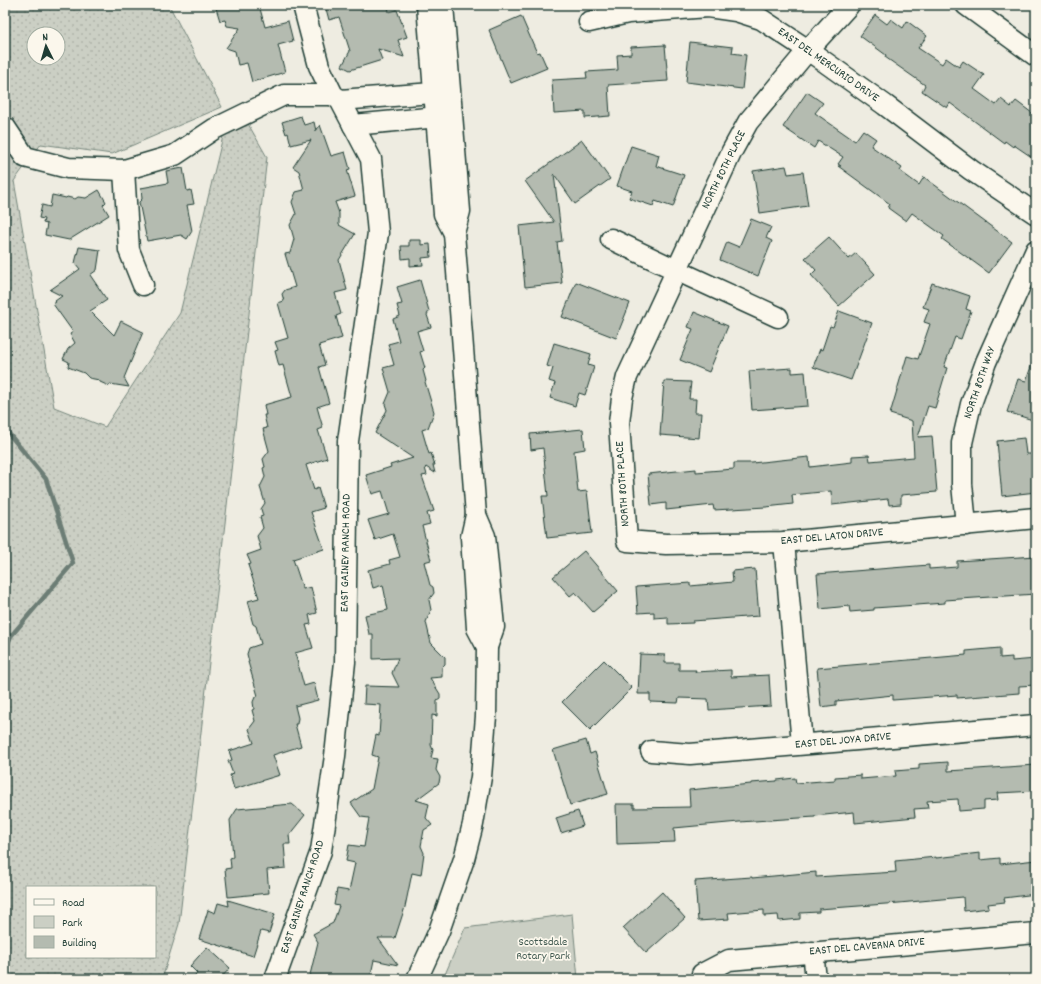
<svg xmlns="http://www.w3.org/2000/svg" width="1041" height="984" font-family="Dekko,sans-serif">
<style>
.grass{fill:url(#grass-dots);stroke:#75867c;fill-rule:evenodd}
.park{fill:#cbcfc4;stroke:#75867c}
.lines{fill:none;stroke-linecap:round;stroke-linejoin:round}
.stream{stroke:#6c7d74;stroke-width:4.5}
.building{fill:#b4bbb0;stroke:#1f3d34}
.minor-casing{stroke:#1f3d34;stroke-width:23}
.minor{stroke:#fbf7ec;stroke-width:20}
.labels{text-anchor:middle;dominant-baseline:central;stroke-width:3.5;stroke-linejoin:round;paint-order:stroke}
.street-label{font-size:12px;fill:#1f3d34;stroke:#fbf7ec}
.park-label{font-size:12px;fill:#415a51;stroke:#fbf7ec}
</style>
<defs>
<pattern id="grass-dots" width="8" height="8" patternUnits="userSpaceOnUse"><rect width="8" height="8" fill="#cbcfc4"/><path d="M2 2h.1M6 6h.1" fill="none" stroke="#aeb3a9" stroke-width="1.8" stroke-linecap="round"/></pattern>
</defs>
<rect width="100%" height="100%" fill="#eeece1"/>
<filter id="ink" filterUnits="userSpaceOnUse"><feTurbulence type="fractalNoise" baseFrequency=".025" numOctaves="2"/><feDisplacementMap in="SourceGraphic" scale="8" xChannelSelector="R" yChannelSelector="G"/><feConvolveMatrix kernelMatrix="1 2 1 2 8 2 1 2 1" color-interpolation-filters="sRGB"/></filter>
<g filter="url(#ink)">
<path class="grass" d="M5,5h164l53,102 -110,47 -71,-10 -27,37 40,226 51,20 75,-114 43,-177 24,-14 20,35 -88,767 -17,55h-157zM34,34h24v24h-24zM27,887h128v70h-128z"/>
<polygon class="park" points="572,914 578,979 443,979 465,928"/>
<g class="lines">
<polyline class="stream" points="5,429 46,479 73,563 11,636 5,650"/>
</g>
<g class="building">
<polygon points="229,5 259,5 265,27 288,21 293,41 278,45 285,72 252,82 247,63 238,65 235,51 226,48 240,28 227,26 225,20 220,21 216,8"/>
<polygon points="325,5 388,5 389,12 397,10 407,37 398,40 404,57 378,49 382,60 350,70 342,66 350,51 339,17 329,20"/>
<polygon points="875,15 887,24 891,19 903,28 907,21 927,36 918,48 942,64 946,58 959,67 963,61 984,75 974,89 996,105 1001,99 1011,107 1016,101 1036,116 1036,160 1014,145 1013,147 1005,141 1004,143 950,103 947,108 922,91 925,85 885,57 886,55 860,36"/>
<polygon points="521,16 537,53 540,52 547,68 511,83 489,30"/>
<polygon points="690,42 733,47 732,53 746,55 742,89 686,82"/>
<polygon points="665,45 668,81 608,85 610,116 585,118 585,111 554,113 552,80 587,78 586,72 618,70 617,55 631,54 631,47"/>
<polygon points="807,92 823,103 815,113 855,141 863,130 876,139 871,146 902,168 900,171 919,185 924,177 1012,242 989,273 942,239 944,236 912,213 906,221 888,208 890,204 838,166 841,166 838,164 843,157 818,141 814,148 783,127"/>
<polygon points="301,116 304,125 314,122 316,131 320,125 331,156 345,152 350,169 347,170 355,196 335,202 339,213 339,225 355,234 339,260 347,290 335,293 341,314 336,316 342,338 319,345 325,365 319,367 329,403 317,407 323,428 318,430 327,458 306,465 314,490 318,488 324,508 311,512 324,549 293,559 303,589 311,587 317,613 309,615 311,624 306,625 313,648 295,653 304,686 314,683 318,700 295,706 298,718 297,724 295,724 301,746 273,755 280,775 234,789 230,775 233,774 228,761 232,760 229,751 254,743 249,729 255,721 252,710 254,709 253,702 255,697 258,696 248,662 249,662 247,654 249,648 261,644 256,626 253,624 251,617 252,615 248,601 259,598 248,565 251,564 247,555 261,550 257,536 263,528 260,517 263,516 261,509 265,503 260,487 265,477 263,468 265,467 263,459 269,451 263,429 267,428 264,415 266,415 264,405 292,397 283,365 279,366 275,351 278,350 275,342 288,338 278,303 284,301 282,294 285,290 295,287 285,254 290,253 294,239 290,225 296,214 292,202 296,192 304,190 299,171 293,167 311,140 291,145 288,133 286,134 282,122"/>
<polygon points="582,140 610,179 575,204 554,174 562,241 557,242 562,283 525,287 519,226 554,222 525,181"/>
<polygon points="631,146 659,155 656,166 684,175 673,207 655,201 653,206 629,198 632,191 617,186"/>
<polygon points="786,166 788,174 803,172 808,206 760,213 753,171"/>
<polygon points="183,168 187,191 191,190 194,204 187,205 192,231 187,239 181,235 147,241 139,202 142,199 141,188 168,183 166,171"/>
<polygon points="99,190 106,202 103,205 109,215 69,240 45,235 47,224 43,223 44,219 39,218 42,205 50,207 52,195 66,198 67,197 75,199 78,197 86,198"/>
<polygon points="751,219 771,227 766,238 772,241 758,276 720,260 727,242 739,247"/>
<polygon points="829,237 849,259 856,253 875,274 839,306 811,275 816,270 805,258"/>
<polygon points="409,240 421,240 421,245 430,244 431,257 422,258 423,265 410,266 410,258 402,259 401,246 409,246"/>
<polygon points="79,247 100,250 97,270 90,275 107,300 90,311 114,335 121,321 143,332 124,378 129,387 110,384 109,386 100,382 99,380 89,378 84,373 68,367 69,362 63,359 68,349 75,343 70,334 73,332 53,304 56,302 55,301 62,296 50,290 80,269 75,263"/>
<polygon points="420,280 429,311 427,315 431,327 417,331 423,351 420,352 425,368 423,370 426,381 425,382 434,412 428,428 422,430 429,454 431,453 435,465 433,465 435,473 426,467 425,468 427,475 422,476 434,511 427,513 430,524 422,526 431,560 424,562 430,585 433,587 434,593 429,600 431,610 426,622 431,643 445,657 445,664 442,667 442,677 430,678 440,694 440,699 437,701 437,716 432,715 431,745 433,750 431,758 438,759 436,770 440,777 439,783 416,800 429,804 426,818 432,825 424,830 421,846 424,853 421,875 412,873 405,907 395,938 378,938 398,965 374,960 370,979 309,979 318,942 313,934 333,923 339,906 334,905 337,889 349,891 355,863 346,861 349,845 364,847 369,818 361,817 351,803 372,789 378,757 372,755 376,735 379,736 381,705 364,704 365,686 399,687 392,673 398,658 373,659 373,634 369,634 365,615 388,610 383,585 373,588 368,570 390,564 389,560 400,557 393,534 375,540 368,520 389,514 382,491 372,494 366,475 391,467 390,465 413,458 375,433 387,410 385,404 390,392 383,368 394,365 388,344 399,341 393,319 400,316 397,305 402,304 397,287"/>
<polygon points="576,282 630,303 616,338 562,317"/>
<polygon points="932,283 970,296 966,309 971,311 961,339 955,337 944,367 947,368 935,408 928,406 918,437 932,436 937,492 901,495 901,504 889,505 888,499 832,505 831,491 792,495 793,504 766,507 714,510 713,505 666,510 666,503 651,505 648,474 696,469 696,472 734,469 734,463 752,463 809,457 810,467 852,462 852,456 869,455 870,461 914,457 912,421 890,414 907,356 918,359 930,324 924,322 929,309 923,307"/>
<polygon points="839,311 872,323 851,380 813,367 820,349 822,350 830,326 833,327"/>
<polygon points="694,312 728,326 709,372 680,360 693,329 688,327"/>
<polygon points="554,343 591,354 588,365 594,367 585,395 579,393 575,406 550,398 555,383 549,381 553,368 547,366"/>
<polygon points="1034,358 1036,359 1036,421 1007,412 1018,379 1026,381"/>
<polygon points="792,368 792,373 805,372 808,406 752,410 749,371"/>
<polygon points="664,381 691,382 689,399 696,399 695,413 701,413 699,438 660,435"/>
<polygon points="583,429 585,449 574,451 578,492 587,491 592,533 547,538 542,496 548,496 543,448 531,450 530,434"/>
<polygon points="1024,438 1026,454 1032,454 1033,467 1036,467 1036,492 1002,496 997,441"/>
<polygon points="584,551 618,591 593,612 575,592 570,596 553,577"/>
<polygon points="1036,556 1036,594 945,600 945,603 874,608 874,610 850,612 849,606 820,609 817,574 929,565 929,569 957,567 957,561"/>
<polygon points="755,569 759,616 693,621 693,623 668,624 668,617 654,618 654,612 638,613 636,587 690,583 690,586 733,582 732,571"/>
<polygon points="1000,648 1000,658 1012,657 1012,661 1036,659 1036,685 1019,686 1019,693 957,698 957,695 893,700 893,695 836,701 836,705 821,707 817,668 966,655 966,651"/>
<polygon points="640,654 665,655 665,663 679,663 679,670 696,670 695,672 731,670 731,677 769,675 771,706 709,710 708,699 679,698 678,703 650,702 650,694 638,694"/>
<polygon points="604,660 632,688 590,730 562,702"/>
<polygon points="586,740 590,754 595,752 608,794 570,805 553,750"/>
<polygon points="948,762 948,771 1036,765 1036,791 997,793 998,800 984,801 984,809 959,811 958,799 927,801 928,808 914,809 915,817 855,823 854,812 815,816 815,817 739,822 674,828 675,842 617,844 616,804 634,804 634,808 690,807 689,790 751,784 751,783 777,781 777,780 795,778 796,783 835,780 835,777 861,775 861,779 896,776 895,771 919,769 919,764"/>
<polygon points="292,804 305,815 289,835 290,844 284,844 286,868 267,870 269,893 228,897 225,869 231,868 230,858 233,857 230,820 237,809"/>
<polygon points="578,811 583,826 561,833 556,818"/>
<polygon points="980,853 980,860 1000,858 1000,864 1036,860 1036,894 1004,898 1005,902 988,904 989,908 964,911 963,897 899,903 819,909 819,912 800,913 800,919 779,921 778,915 764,916 764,910 728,913 729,919 698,921 695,881 752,877 752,878 816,872 816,877 896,872 895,861 936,857 936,858"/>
<polygon points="662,892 685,918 646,953 623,928"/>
<polygon points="228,900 275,914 269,933 261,931 253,956 199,939 208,910 215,913 218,903 229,906"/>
<polygon points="207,947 230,968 220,979 192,979 197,973 190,966"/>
</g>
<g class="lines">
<g class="minor-casing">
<g id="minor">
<polyline points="427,5 444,214 454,233"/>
<polyline points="443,5 460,211 454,233 476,515 471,537 477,628 487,647"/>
<polyline points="849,5 808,50 748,122 732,151 627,377 622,398 619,423 627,541 666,544 784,542 1036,518"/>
<polyline points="966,5 1036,56"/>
<polyline points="589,22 628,13 708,7 736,11 761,19 808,50 885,105 971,170 1036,214"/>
<polyline points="340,100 446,92"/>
<polyline points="353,125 449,116"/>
<polyline points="5,127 25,157 68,168 124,170 175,155 214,129 284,95 333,95"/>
<polyline points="124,170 129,250 143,285"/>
<polyline points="611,239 691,277 778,317"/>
<polyline points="966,525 962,484 962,443 971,404 986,362 1036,250"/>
<polyline points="784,542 802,744"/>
<polyline points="651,751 690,754 1036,725"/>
<polyline points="813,952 816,979"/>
<polyline points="702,974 729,960 1036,933"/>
<polyline points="275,979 321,851 335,756 345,662 348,441 378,233 371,159 340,100 333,95 319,66 303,5"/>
<polyline points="417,979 439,931 464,859 473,824 481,777 486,716 487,647 494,627 485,536 476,515"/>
</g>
</g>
<use href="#minor" class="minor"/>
</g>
</g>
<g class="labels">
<g class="street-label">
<text transform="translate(828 65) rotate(35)">EAST DEL MERCURIO DRIVE</text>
<text transform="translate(724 170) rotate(-64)">NORTH 80TH PLACE</text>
<text transform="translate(980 383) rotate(-71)">NORTH 80TH WAY</text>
<text transform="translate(623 484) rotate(-94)">NORTH 80TH PLACE</text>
<text transform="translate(832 537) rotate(-5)">EAST DEL LATON DRIVE</text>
<text transform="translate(346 553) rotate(-89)">EAST GAINEY RANCH ROAD</text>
<text transform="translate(843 741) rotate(-5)">EAST DEL JOYA DRIVE</text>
<text transform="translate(303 897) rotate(-72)">EAST GAINEY RANCH ROAD</text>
<text transform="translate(867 947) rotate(-5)">EAST DEL CAVERNA DRIVE</text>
</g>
<g class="park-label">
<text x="543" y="942">Scottsdale<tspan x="543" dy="14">Rotary Park</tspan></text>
</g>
</g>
<rect width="1041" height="984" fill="none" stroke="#fbf7ec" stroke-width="20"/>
<rect x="10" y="10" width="1021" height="964" fill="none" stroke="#1f3d34" stroke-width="1.5" filter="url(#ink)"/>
<rect x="26" y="886" width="130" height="72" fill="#fbf7ec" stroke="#a3ada2"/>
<rect x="34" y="899" width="20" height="6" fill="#fbf7ec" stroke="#a3ada2"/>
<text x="62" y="906" font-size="12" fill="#1f3d34">Road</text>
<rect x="34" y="916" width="20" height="12" fill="#cbcfc4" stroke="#a3ada2"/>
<text x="62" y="926" font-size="12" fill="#1f3d34">Park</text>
<rect x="34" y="936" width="20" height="12" fill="#b4bbb0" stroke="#a3ada2"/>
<text x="62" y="946" font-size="12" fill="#1f3d34">Building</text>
<g transform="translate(46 46) rotate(355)"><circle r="19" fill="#fbf7ec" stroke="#a3ada2"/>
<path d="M0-3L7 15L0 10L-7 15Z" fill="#1f3d34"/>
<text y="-6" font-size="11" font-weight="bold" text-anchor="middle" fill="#1f3d34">N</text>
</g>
</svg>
